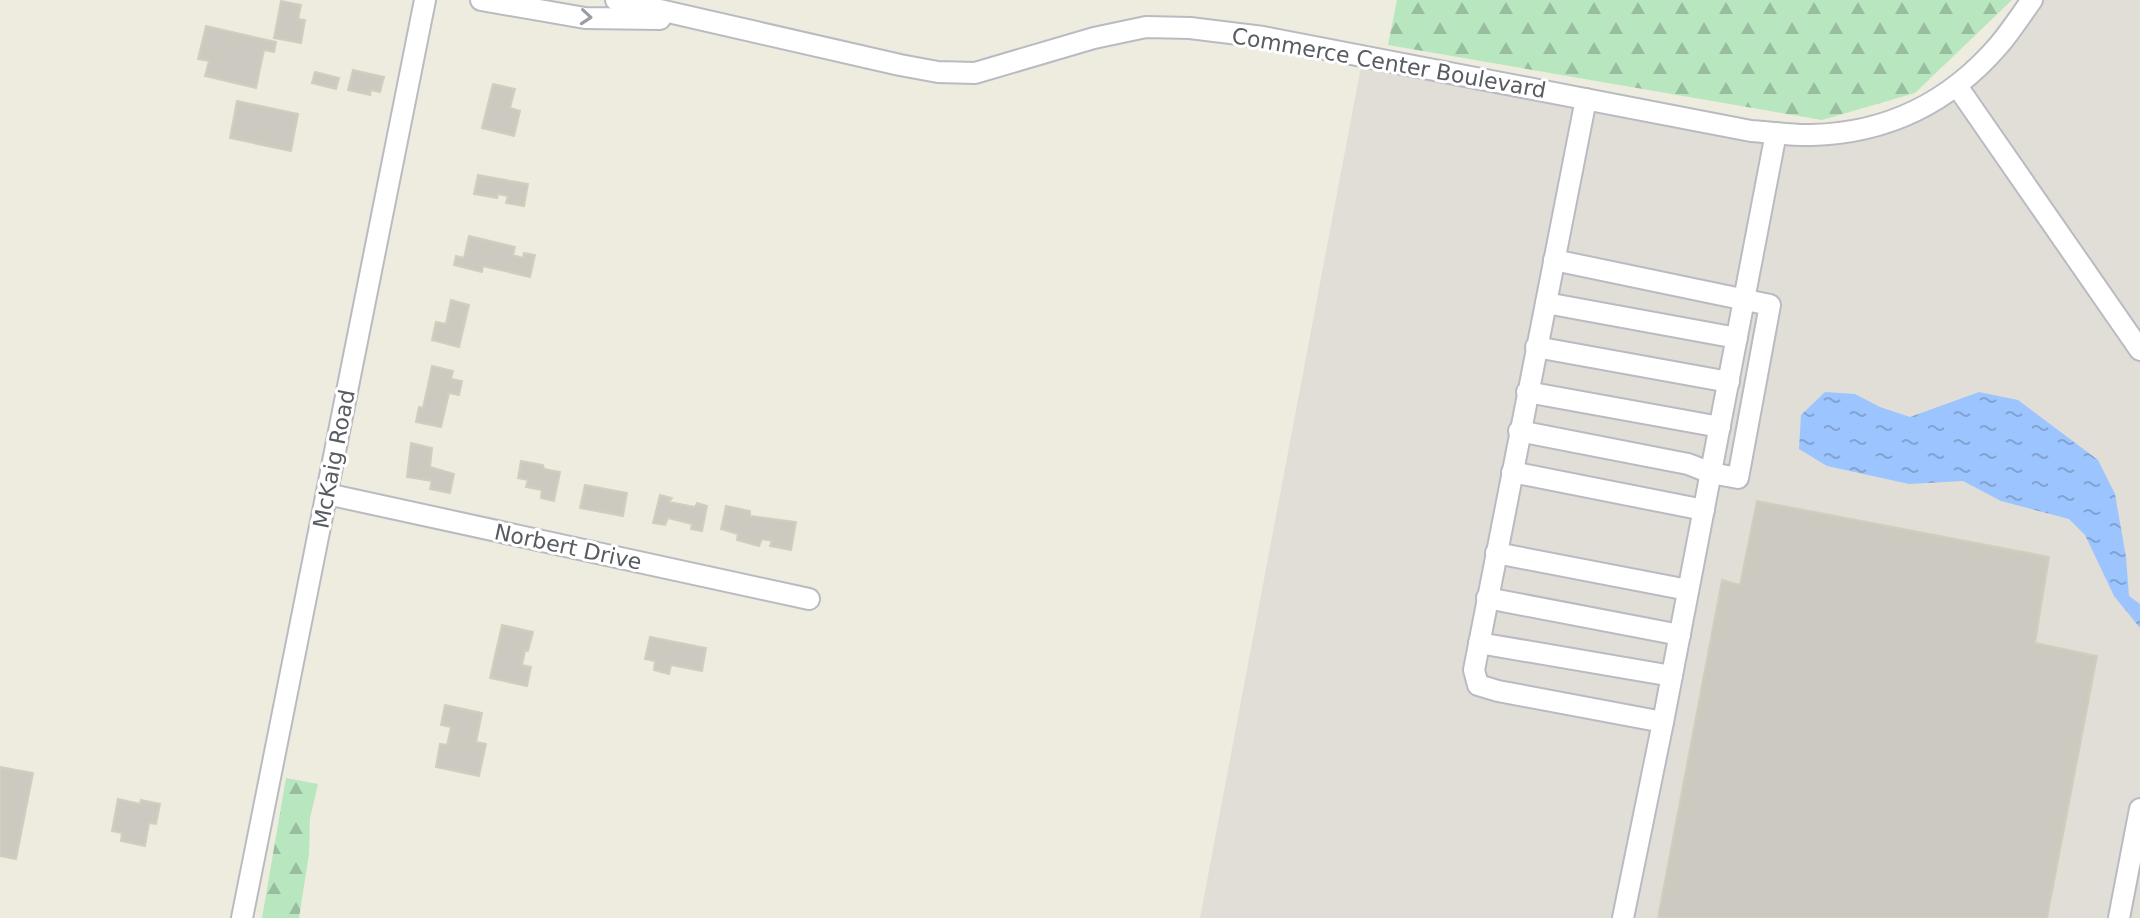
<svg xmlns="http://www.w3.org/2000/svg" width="2140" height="918" font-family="'DejaVu Sans',sans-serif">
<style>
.industrial{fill:#e0ded7}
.forest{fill:url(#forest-firs)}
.water{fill:url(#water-ripples)}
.building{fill:#cccac0;stroke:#d1cebd;stroke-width:2}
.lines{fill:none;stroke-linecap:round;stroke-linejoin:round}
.minor-casing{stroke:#babbc2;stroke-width:24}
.minor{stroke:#fff;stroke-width:20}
.oneway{stroke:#9b9da0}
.labels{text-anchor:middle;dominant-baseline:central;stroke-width:6;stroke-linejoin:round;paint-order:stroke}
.street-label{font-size:22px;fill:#585b61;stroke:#fff}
</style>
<defs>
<pattern id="forest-firs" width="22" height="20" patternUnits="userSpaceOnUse" patternTransform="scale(2)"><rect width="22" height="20" fill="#b8e7bf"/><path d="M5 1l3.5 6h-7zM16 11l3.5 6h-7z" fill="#98be9f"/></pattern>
<pattern id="water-ripples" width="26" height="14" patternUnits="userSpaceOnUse" patternTransform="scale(2)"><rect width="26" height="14" fill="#9cc5ff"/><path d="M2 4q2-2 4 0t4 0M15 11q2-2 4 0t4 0" fill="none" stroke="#82a3d2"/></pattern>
</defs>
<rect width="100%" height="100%" fill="#edecdf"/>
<polygon class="industrial" points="2032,0 2140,0 2140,918 1200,918 1363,56 1750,131 1859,131 1957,86"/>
<g class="forest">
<polygon points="1397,0 2012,0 1915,93 1822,120 1388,45"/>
<polygon points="286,778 318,784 310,818 309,854 299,918 262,918"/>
</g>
<polygon class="water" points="1825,392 1855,394 1880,407 1910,417 1979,392 2018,400 2098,460 2115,494 2126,557 2129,596 2140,604 2140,628 2114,596 2085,535 2069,519 2001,501 1963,481 1909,484 1827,466 1799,449 1801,415"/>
<g class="building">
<polygon points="281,1 301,5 298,19 305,20 301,43 274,38"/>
<polygon points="206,26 276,42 274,52 264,50 256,88 205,76 209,61 198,59"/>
<polygon points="353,70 384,77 380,92 371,90 370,95 348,90"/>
<polygon points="315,72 339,78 336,89 312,83"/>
<polygon points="493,84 515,89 510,108 520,111 514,136 482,128"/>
<polygon points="237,101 298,114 291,151 230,138"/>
<polygon points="478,175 528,184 524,206 506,203 508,196 498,194 497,198 474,194"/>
<polygon points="469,236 515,247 513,255 523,258 524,253 535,255 530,277 483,266 482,272 454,265 456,256 464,258"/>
<polygon points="451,300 469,305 459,347 432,340 436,322 446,324"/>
<polygon points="432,366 453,371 451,379 462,381 459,395 449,393 441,427 416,422 419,407 423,408"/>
<polygon points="411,443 432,448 430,467 454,474 450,493 430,489 432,481 407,477"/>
<polygon points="521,461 543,465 544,469 560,472 554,501 541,498 542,490 526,487 528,480 518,478"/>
<polygon points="585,485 627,493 623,516 580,508"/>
<polygon points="660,495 672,498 669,502 695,507 697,503 707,506 702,531 691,529 692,524 668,518 665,525 653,523"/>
<polygon points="1757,501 2049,557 2035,643 2097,656 2047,918 1658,918 1722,580 1740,585"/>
<polygon points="726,506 750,511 750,516 796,522 791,550 770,546 772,541 762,539 759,546 737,540 738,534 721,529"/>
<polygon points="502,625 533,632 528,651 525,651 522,665 531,667 527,686 490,678"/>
<polygon points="650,637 706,648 702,671 671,665 669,674 654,670 655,661 645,659"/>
<polygon points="445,705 482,713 476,742 486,744 479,776 436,767 440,744 447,745 451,727 441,725"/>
<polygon points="0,767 33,773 16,859 0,856"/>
<polygon points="118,799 140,804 141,800 160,804 156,824 149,823 145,846 121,841 122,833 112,831"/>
</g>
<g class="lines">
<g class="minor-casing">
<g id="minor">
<polyline points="481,0 585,18 660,19"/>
<path d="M616,0l284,65 38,7 37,1 119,-35 52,-11 44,1 73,9 488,94c20,1 41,5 61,4 76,-2 137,-32 187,-90 12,-14 22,-30 33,-45"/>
<polyline points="1957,86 2140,350"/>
<polyline points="1586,99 1474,670 1478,685 1498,691 1663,722"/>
<polyline points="1546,303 1737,338"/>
<polyline points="1536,347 1729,382"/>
<polyline points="1527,392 1720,427"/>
<polyline points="1519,431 1688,464 1711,473 1738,478 1770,305 1554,260"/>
<polyline points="1512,472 1704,510"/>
<polyline points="327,494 809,599"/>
<polyline points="1496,553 1688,590"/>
<polyline points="1487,598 1680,635"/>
<polyline points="1479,643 1672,676"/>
<polyline points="242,918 425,0"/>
<polyline points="1623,918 1663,722 1776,133"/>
<polyline points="2119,918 2140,809"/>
</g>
</g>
<use href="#minor" class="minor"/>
</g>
<defs><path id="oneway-chevron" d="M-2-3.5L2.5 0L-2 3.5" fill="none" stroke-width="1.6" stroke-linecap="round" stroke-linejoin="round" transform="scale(2)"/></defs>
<use class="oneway" href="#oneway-chevron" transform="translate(586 17) rotate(5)"/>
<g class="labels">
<g class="street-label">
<text transform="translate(1389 63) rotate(10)">Commerce Center Boulevard</text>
<text transform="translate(334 459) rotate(-79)">McKaig Road</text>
<text transform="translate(568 547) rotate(12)">Norbert Drive</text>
</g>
</g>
</svg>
